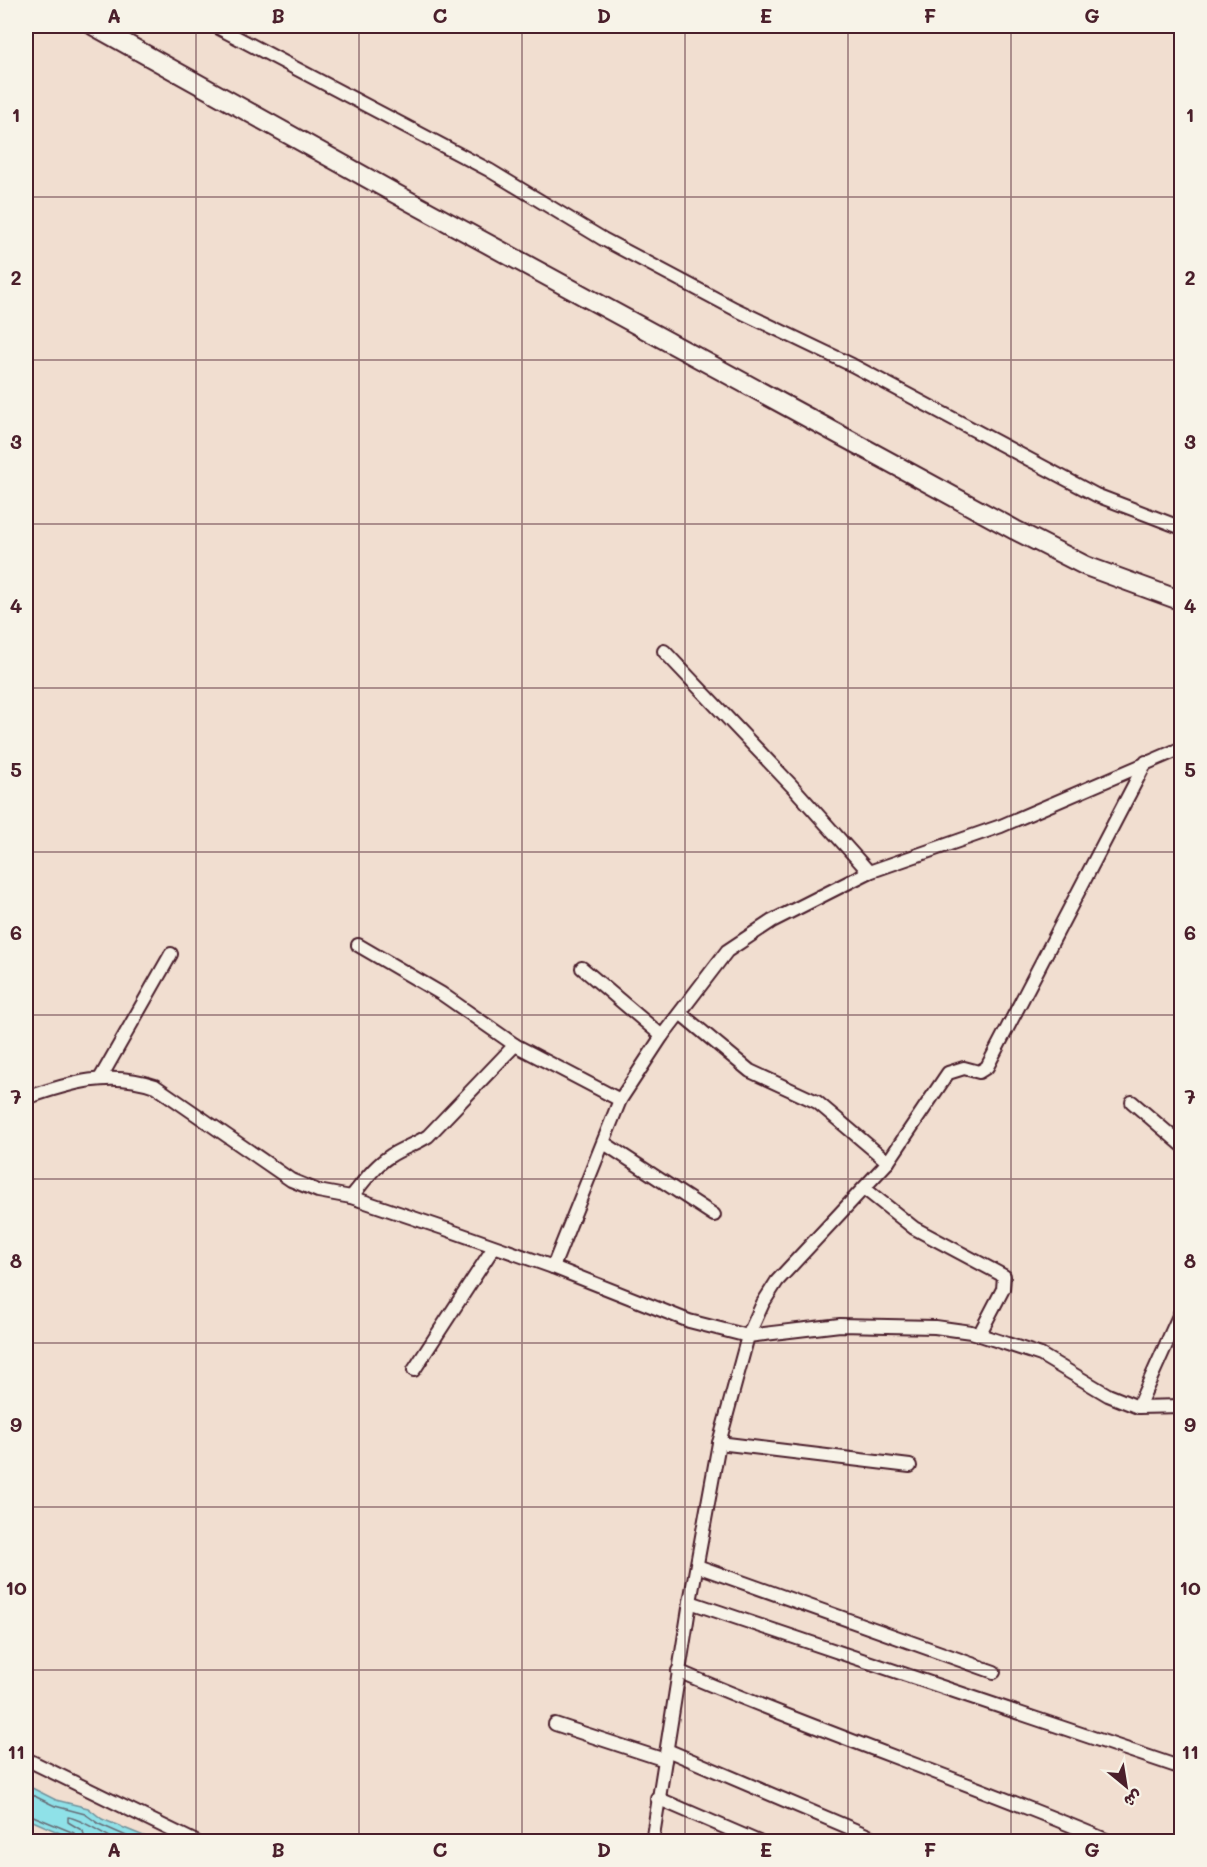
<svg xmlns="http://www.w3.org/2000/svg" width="1207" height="1867" font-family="Mali,'Playpen Sans Arabic',sans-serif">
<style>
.water{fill:#8fe1e8;stroke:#73939c;stroke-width:1.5}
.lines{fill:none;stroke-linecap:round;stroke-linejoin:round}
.shore{stroke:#666d77;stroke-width:1.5}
.street-casing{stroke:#4a1f2b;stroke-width:16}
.secondary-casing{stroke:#4a1f2b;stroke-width:22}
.street{stroke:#f7f3e8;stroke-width:12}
.secondary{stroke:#f7f3e8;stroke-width:18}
.grid{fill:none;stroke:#4a1f2b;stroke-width:1.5;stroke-opacity:0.55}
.neatline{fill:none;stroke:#4a1f2b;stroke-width:2}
.grid-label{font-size:20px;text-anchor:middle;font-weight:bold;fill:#4a1f2b}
</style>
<rect width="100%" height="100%" fill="#f1ded0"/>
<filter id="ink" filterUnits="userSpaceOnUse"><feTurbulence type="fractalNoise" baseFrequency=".0167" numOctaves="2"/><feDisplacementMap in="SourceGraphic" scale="12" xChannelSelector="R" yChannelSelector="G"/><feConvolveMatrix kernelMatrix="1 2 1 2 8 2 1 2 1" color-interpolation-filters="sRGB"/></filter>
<g filter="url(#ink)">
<polygon class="water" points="26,1785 56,1800 88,1808 102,1819 156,1841 78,1841 26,1818"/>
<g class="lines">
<g class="shore">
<polyline points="26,1792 55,1806 85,1814 99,1824 140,1842"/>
<polyline points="26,1813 74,1833 78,1842"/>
<path d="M86,1842l-3,-11 -15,-9v-5c12,1 38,19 52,25"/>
</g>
<g class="street-casing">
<g id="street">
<polyline points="215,26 489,170 603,239 735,309 852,365 1096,495 1182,528"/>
<polyline points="664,651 792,786 869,872"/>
<polyline points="358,945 442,994 515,1045 620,1100"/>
<polyline points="582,968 662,1036"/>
<polyline points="680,1013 750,1071 817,1102 888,1162"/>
<polyline points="101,1077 171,954"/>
<path d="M26,1098c43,-15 84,-28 129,-12l136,94 27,11 33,6 92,31 110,39 136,54 59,15 92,-11 95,2 36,5 70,23 67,40 30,12 44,-1"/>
<polyline points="1132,1102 1182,1145"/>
<polyline points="604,1143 714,1215"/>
<polyline points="865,1189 914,1228 1004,1276 1003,1289 979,1335"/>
<path d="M351,1197c12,-14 23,-31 39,-41 12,-8 26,-12 38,-20l87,-91"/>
<polyline points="553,1267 620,1100 662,1036 727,951 772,921 869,872 1001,826 1182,748"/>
<polyline points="414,1370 494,1247"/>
<polyline points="1138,1407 1182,1309"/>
<polyline points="719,1443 910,1466"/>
<polyline points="697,1566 994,1672"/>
<polyline points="690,1602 1182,1768"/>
<path d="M678,1671c143,62 290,110 433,171"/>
<polyline points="555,1724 665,1760"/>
<polyline points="667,1750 883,1842"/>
<polyline points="26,1759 196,1842"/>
<polyline points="657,1798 759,1842"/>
<polyline points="652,1842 690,1602 719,1443 748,1336 763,1303 777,1281 888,1162 948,1073 964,1068 979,1072 987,1067 1146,762"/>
</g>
</g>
<g class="secondary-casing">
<polyline id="secondary" points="94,26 396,194 1015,530 1086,566 1182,601"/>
</g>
<use href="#street" class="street"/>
<use href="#secondary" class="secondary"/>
</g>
</g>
<path class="grid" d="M196,26v1816M359,26v1816M522,26v1816M685,26v1816M848,26v1816M1011,26v1816M26,197h1156M26,360h1156M26,524h1156M26,688h1156M26,852h1156M26,1015h1156M26,1179h1156M26,1343h1156M26,1507h1156M26,1670h1156"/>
<rect width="1207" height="1867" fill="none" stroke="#f7f3e8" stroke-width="66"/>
<g transform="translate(1126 1786) rotate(150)" stroke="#f7f3e8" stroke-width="4.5" paint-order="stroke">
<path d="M0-4.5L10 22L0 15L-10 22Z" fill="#4a1f2b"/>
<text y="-9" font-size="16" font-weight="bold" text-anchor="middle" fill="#4a1f2b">ش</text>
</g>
<rect x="33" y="33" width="1141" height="1801" class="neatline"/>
<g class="grid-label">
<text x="114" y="23">A</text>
<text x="278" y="23">B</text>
<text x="440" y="23">C</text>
<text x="604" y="23">D</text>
<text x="766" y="23">E</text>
<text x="930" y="23">F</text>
<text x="1092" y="23">G</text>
<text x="16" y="122">1</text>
<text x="1190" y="122">1</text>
<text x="16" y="285">2</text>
<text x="1190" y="285">2</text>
<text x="16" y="449">3</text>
<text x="1190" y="449">3</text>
<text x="16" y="613">4</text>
<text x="1190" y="613">4</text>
<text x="16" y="777">5</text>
<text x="1190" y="777">5</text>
<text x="16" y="940">6</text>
<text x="1190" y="940">6</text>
<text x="16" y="1104">7</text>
<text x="1190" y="1104">7</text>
<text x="16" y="1268">8</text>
<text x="1190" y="1268">8</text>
<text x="16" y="1432">9</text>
<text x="1190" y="1432">9</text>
<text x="16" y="1595">10</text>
<text x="1190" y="1595">10</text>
<text x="16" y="1759">11</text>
<text x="1190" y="1759">11</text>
<text x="114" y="1857">A</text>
<text x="278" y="1857">B</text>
<text x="440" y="1857">C</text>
<text x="604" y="1857">D</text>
<text x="766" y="1857">E</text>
<text x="930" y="1857">F</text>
<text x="1092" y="1857">G</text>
</g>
</svg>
